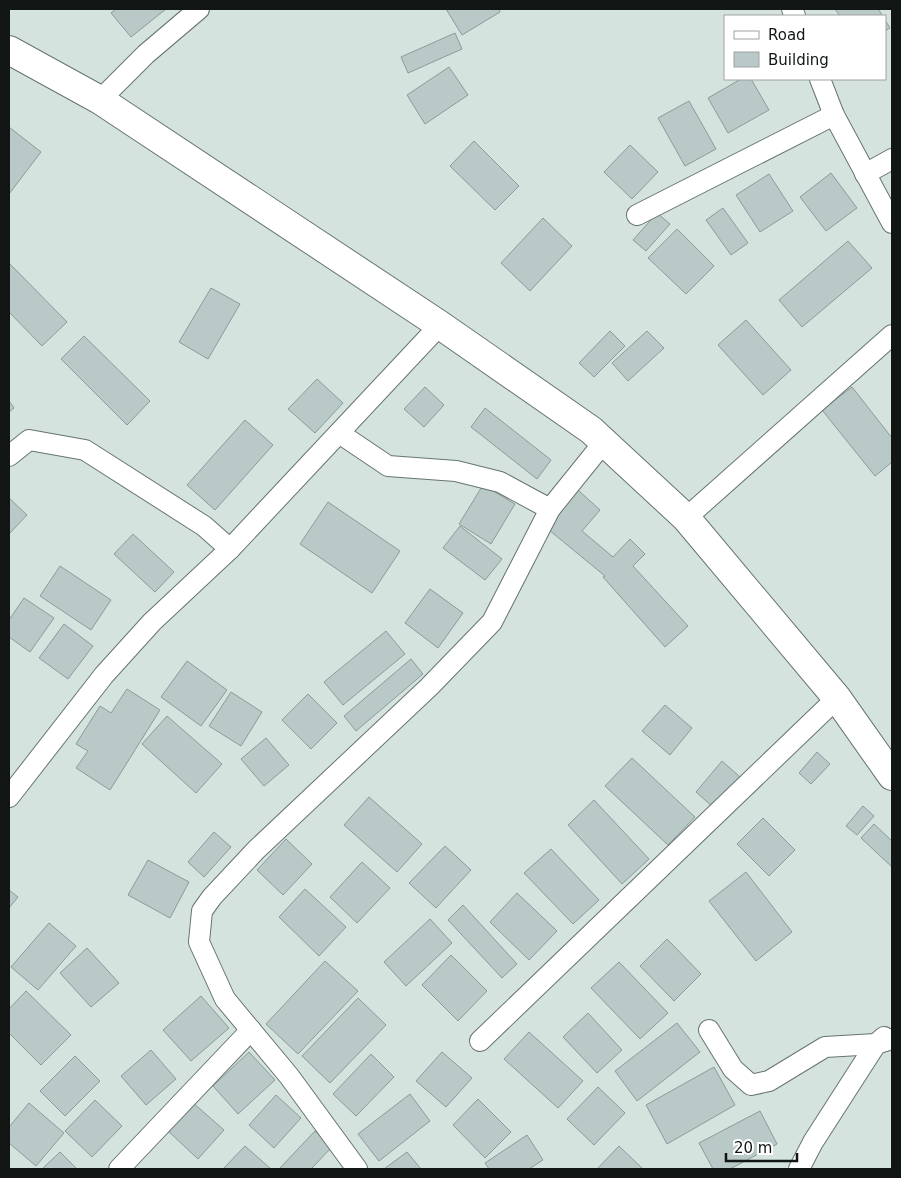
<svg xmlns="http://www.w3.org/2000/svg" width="901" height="1178" font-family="'DejaVu Sans',sans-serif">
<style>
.building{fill:#b9c9c8;stroke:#8c9b9a}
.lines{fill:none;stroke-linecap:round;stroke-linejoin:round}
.minor-casing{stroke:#677470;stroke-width:22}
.secondary-casing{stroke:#677470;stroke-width:30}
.minor{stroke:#fff;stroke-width:20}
.secondary{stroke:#fff;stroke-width:28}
</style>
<rect width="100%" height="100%" fill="#d4e3de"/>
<g class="building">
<polygon points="116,9 166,9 131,37 111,13"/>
<polygon points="446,9 499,9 500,12 462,35"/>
<polygon points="835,9 878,9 883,16 840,16"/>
<polygon points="885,20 890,28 885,31"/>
<polygon points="455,33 462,49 408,73 401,57"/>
<polygon points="449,67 468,95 425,124 407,95"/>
<polygon points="741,79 751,79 769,110 728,133 708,98"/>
<polygon points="689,101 716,149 685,166 658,118"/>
<polygon points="9,127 41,152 9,194"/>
<polygon points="474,141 519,186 495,210 450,166"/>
<polygon points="630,145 658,172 632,199 604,172"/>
<polygon points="831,173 857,208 826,231 800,197"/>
<polygon points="769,174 793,211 760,232 736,195"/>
<polygon points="723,208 748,243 731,255 706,220"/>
<polygon points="657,213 670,224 646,251 633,240"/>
<polygon points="543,218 572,246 530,291 501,263"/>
<polygon points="677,229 714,266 686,294 648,258"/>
<polygon points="848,241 872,268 802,327 779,300"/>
<polygon points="9,263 67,322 42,346 9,312"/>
<polygon points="211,288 240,304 208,359 179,342"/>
<polygon points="746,320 791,370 763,395 718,345"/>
<polygon points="610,331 625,346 594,377 579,363"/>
<polygon points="647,331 664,348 628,381 612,363"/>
<polygon points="84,336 150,401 127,425 61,359"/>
<polygon points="317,379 343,403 315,433 288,409"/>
<polygon points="425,387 444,405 424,427 404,409"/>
<polygon points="852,387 892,438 892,462 875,476 822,410"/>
<polygon points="9,401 14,408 9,412"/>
<polygon points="485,408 551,460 537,479 471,427"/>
<polygon points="245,420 273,445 215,510 187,485"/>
<polygon points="483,485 515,504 491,544 459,524"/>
<polygon points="578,490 600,510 582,531 613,557 630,539 645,554 633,566 688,626 665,647 603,577 605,576 549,530 555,523 552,520"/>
<polygon points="9,498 27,515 9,534"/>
<polygon points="328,502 400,551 372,593 300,544"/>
<polygon points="460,526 502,559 485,580 443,548"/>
<polygon points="133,534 174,572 155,592 114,554"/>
<polygon points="60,566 111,600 91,630 40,596"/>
<polygon points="430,589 463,613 438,648 405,623"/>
<polygon points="24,598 54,618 30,652 9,637 9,620"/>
<polygon points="64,624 93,646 68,679 39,658"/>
<polygon points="386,631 405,654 343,705 324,682"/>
<polygon points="411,659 423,674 356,731 344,716"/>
<polygon points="187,661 227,690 201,726 161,697"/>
<polygon points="127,689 160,710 110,790 76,768 88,751 76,744 100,706 111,713"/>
<polygon points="231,692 262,712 241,746 209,726"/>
<polygon points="308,694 337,723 311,749 282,720"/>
<polygon points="665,705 692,728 670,755 642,731"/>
<polygon points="167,716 222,764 196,793 142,744"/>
<polygon points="266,738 289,765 264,786 241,759"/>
<polygon points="817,752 830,764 811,784 799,773"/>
<polygon points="632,758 695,817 668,845 605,786"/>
<polygon points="722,761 740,777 714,808 696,792"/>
<polygon points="369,797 422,844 397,872 344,825"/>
<polygon points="594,800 649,859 622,884 568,825"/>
<polygon points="863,806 874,816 857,835 846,826"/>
<polygon points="763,818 795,850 769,876 737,844"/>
<polygon points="874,824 892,841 892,867 861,838"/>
<polygon points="214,832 231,847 204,877 188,862"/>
<polygon points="286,839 312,864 283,895 257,870"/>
<polygon points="445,846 471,870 436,908 409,883"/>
<polygon points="551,849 599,900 573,924 524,873"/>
<polygon points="148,860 189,882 170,918 128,895"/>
<polygon points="362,862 390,888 357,923 330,897"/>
<polygon points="746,872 792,932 756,961 709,901"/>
<polygon points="305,889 346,927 319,956 279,917"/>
<polygon points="9,890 18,897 9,908"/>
<polygon points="517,893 557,931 529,960 490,922"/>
<polygon points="463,905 517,964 502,978 448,920"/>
<polygon points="430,919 452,943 406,986 384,962"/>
<polygon points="49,923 76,946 38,990 11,967"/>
<polygon points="667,939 701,974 674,1001 640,966"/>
<polygon points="87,948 119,983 91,1007 60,973"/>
<polygon points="451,955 487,991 458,1021 422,985"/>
<polygon points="325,961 358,991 298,1054 266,1024"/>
<polygon points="619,962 668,1013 640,1039 591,988"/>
<polygon points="26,991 71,1035 41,1065 9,1033 9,1009"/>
<polygon points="201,996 229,1028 191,1061 163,1030"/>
<polygon points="358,998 386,1025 330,1083 302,1056"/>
<polygon points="588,1013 622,1050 597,1073 563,1037"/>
<polygon points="677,1023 700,1052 637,1101 615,1071"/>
<polygon points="529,1032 583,1081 558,1108 504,1059"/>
<polygon points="151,1050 176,1079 146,1105 121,1076"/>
<polygon points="249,1052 275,1080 238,1114 213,1086"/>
<polygon points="442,1052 472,1078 446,1107 416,1081"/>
<polygon points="371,1054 394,1077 356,1116 333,1094"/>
<polygon points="75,1056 100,1081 65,1116 40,1091"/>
<polygon points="714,1067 735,1105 667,1144 646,1105"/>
<polygon points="598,1087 625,1113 594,1145 567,1119"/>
<polygon points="410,1094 430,1121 379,1161 358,1134"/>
<polygon points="276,1095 301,1118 274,1148 249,1125"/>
<polygon points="478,1099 511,1132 485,1158 453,1125"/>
<polygon points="95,1100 122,1126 92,1157 65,1131"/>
<polygon points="192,1102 224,1130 198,1159 167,1130"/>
<polygon points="29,1103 64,1133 36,1166 9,1143 9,1127"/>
<polygon points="760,1111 777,1144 730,1169 713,1169 699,1143"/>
<polygon points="315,1131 332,1147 311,1169 279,1169"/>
<polygon points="527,1135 543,1160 529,1169 489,1169 485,1163"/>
<polygon points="245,1146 271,1169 223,1169"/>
<polygon points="619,1146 643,1169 597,1169"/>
<polygon points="60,1152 77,1169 42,1169"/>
<polygon points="407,1152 421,1169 384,1169"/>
</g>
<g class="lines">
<g class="minor-casing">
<g id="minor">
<polyline points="792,9 795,16"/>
<polyline points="820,79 834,115 892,223"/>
<polyline points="100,100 146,54 199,9"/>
<polyline points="865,174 892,159"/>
<polyline points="637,215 834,115"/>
<polyline points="339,433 388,466 456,471 500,482 550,509"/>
<polyline points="9,456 29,440 85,450 204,526 230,549"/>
<polyline points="686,518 892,335"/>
<polyline points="9,797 104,675 152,622 230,549 440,325"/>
<polyline points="709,1030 733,1069 751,1085 769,1081 825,1047 876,1044 892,1039"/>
<polyline points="480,1041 837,698"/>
<polyline points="119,1169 251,1030"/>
<polyline points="357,1169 289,1076 225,999 199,942 202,911 212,897 256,850 429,687 492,622 550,509 604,442"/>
<polyline points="799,1169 813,1142 876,1044 884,1037"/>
</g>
</g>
<g class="secondary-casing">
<polyline id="secondary" points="9,50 100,100 440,325 591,430 686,518 837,698 892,776"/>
</g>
<use href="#minor" class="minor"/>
<use href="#secondary" class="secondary"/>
</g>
<rect width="901" height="1178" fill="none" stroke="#111614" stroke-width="20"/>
<rect x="724" y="15" width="162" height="65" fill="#ffffff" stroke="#a0a2a1"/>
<rect x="734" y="31" width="25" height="8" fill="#ffffff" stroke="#a0a2a1"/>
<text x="768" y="40" font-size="15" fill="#111614">Road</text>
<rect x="734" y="52" width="25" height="15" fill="#b9c9c8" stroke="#a0a2a1"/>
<text x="768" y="65" font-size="15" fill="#111614">Building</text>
<path d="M726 1153v8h71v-8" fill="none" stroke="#111614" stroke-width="2.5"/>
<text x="734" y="1153" font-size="15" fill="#111614" stroke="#ffffff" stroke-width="4" paint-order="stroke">20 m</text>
</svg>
